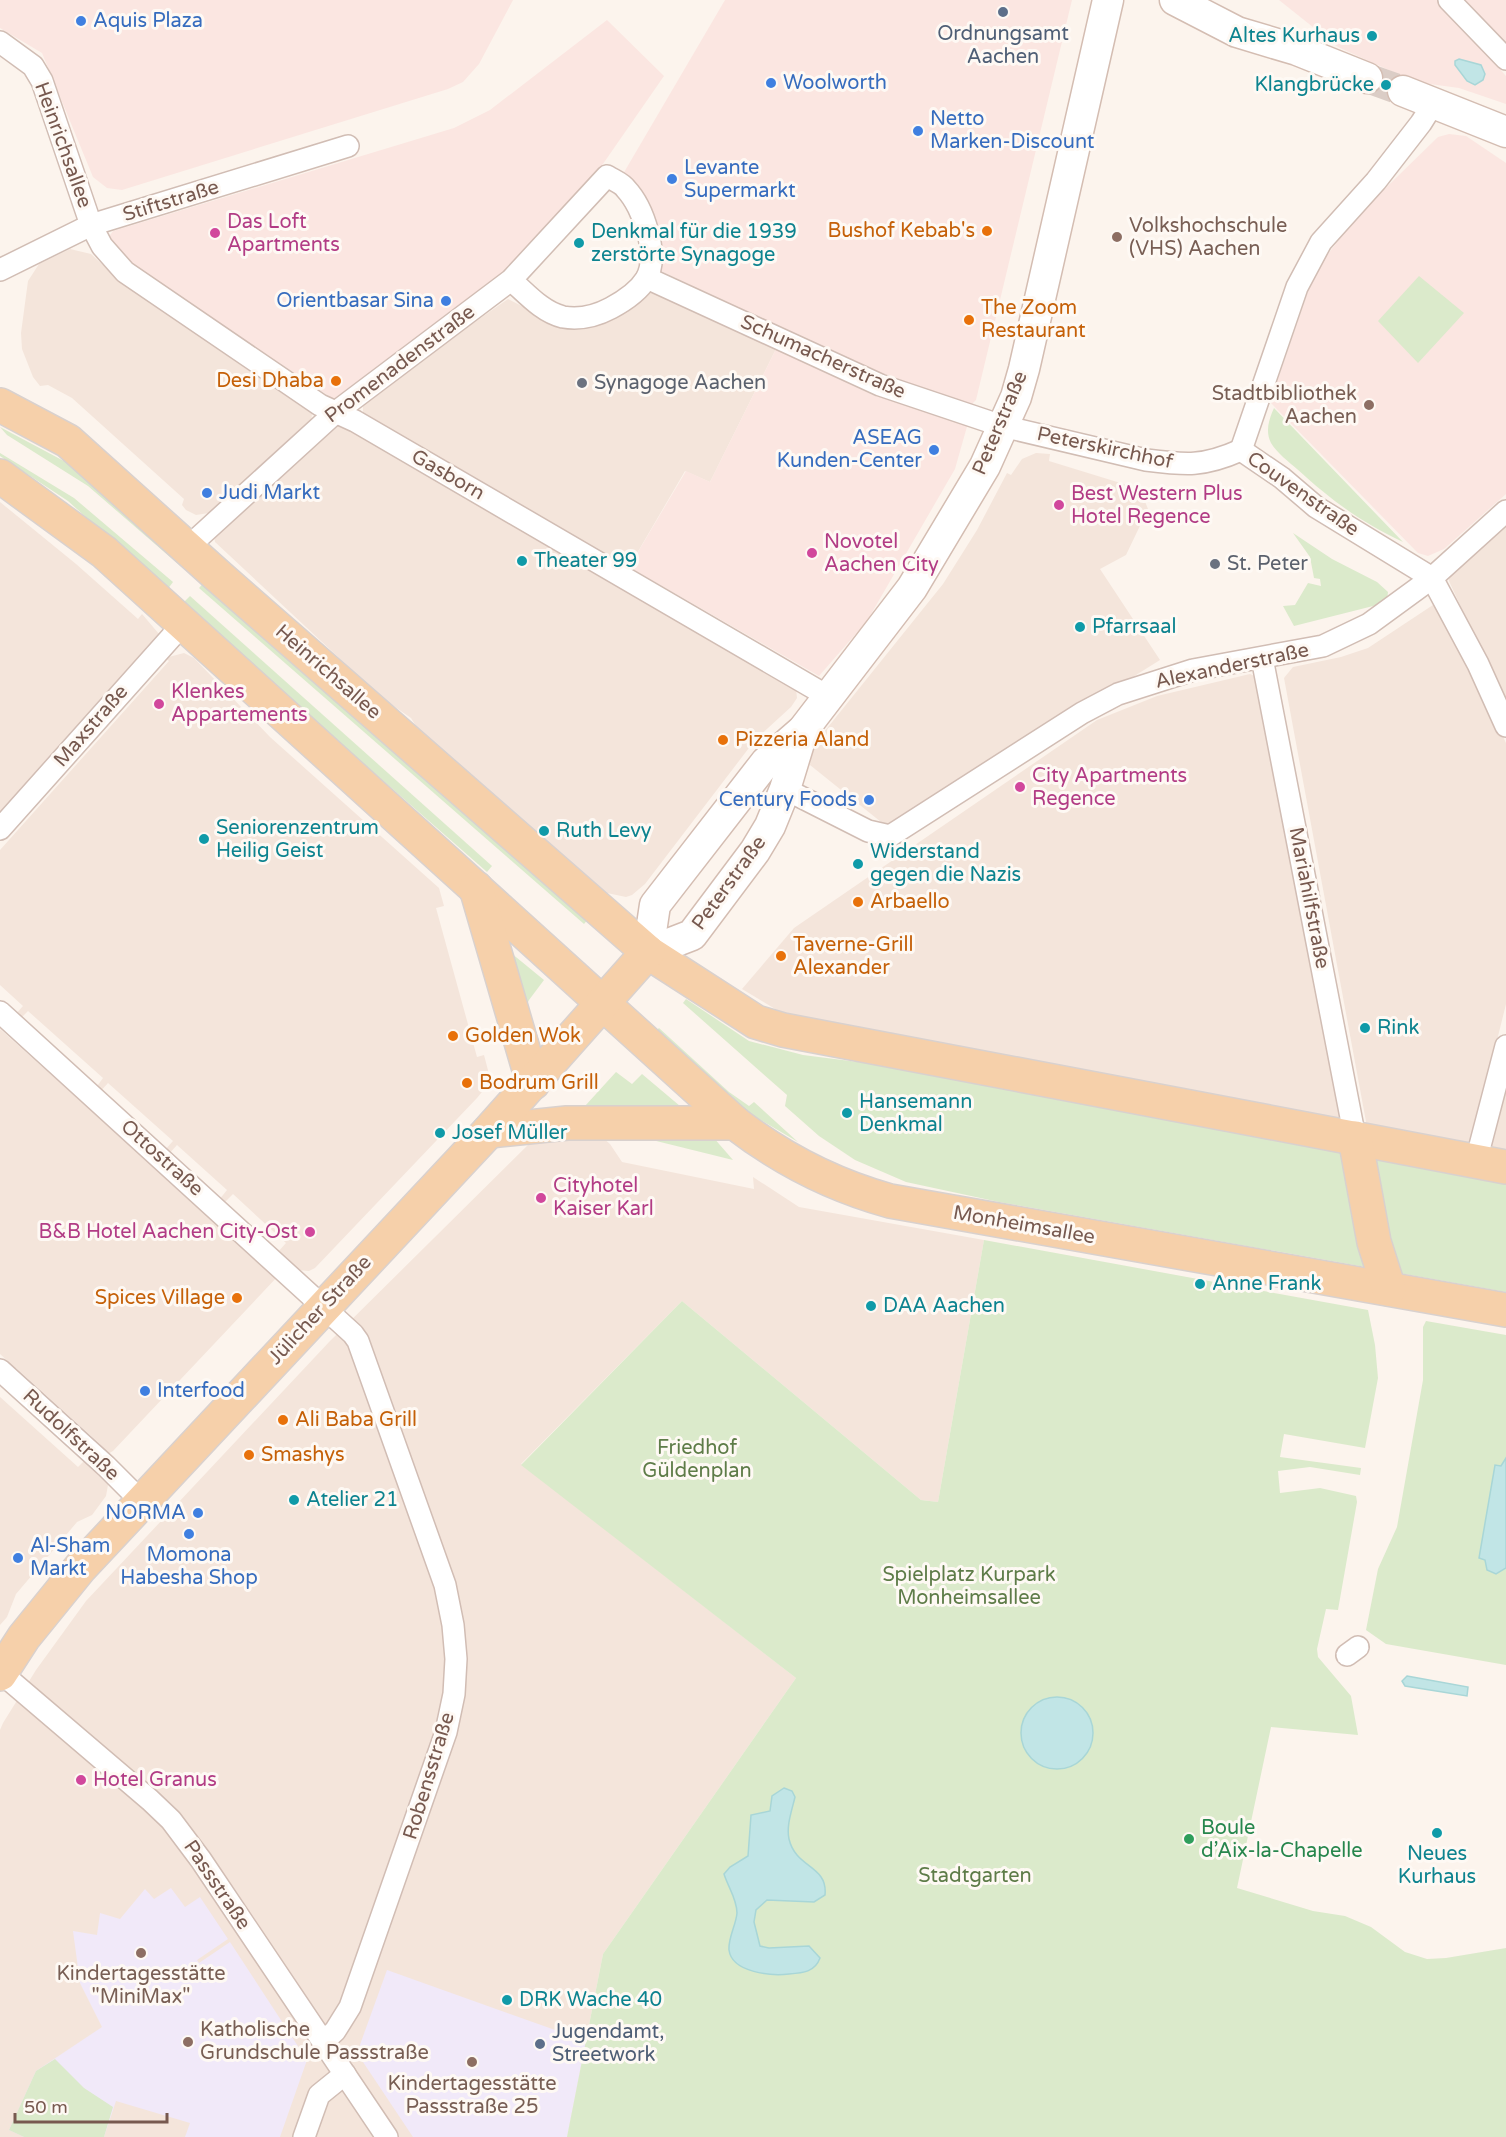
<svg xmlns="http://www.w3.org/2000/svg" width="1506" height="2137" font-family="'Varela Round',sans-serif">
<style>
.residential{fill:#f4e5db}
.commercial{fill:#fbe6e1}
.education{fill:#f1e9f9}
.green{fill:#dbeacb}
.water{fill:#c1e5e6;stroke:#a8d6d7;stroke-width:1.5}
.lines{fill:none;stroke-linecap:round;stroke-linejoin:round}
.secondary-tunnel{stroke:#dbcdc6;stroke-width:30;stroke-dasharray:30 15;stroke-linecap:butt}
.street-casing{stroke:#d1bdb4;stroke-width:24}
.secondary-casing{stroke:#d4bdb2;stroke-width:33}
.primary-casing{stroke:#d9d1ce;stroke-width:36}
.street{stroke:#fff;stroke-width:21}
.secondary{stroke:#fff;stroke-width:30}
.primary{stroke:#f6d0aa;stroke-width:33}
.service-dot{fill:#5c6f8a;stroke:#fef9f4;stroke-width:2}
.shop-dot{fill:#3f7fe0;stroke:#fef9f4;stroke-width:2}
.culture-dot{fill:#0f9aa8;stroke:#fef9f4;stroke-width:2}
.food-dot{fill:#e8710a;stroke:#fef9f4;stroke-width:2}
.hotel-dot{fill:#d1479c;stroke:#fef9f4;stroke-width:2}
.education-dot{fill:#8d6e63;stroke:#fef9f4;stroke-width:2}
.worship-dot{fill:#6b7280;stroke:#fef9f4;stroke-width:2}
.leisure-dot{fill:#2e9e5b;stroke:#fef9f4;stroke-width:2}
.labels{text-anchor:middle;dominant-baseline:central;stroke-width:6;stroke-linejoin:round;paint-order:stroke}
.shop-label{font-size:20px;fill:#366cbe;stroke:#fef9f4;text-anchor:start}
.service-label{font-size:20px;fill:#4e5e75;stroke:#fef9f4}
.culture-label{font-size:20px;fill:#0d838f;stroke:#fef9f4;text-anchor:start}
.street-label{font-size:20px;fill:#77594f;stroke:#fef9f4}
.hotel-label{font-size:20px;fill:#b23c85;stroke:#fef9f4;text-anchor:start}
.education-label{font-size:20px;fill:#785e54;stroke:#fef9f4;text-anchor:start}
.food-label{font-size:20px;fill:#c56008;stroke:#fef9f4;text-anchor:start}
.worship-label{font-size:20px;fill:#5b616d;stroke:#fef9f4;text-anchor:start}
.park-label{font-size:20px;fill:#5e7c48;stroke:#fef9f4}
.leisure-label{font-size:20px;fill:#27864d;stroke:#fef9f4;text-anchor:start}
</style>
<rect width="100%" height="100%" fill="#fcf4ed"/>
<g class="residential">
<polygon points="70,249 91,254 122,283 312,414 311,423 209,513 196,515 186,510 182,505 184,499 72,398 48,385 40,386 33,377 22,349 21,333 28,281 39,264"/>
<polygon points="646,286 776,349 710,482 685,471 629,567 363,415 363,404 397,376 508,299 549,320"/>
<polygon points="343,423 796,689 797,698 791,707 755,740 645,884 632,895 626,897 607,893 424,739 411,718 382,698 215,542 214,536 335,424"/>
<polygon points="1036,453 1050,454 1049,461 1140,489 1148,509 1126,555 1100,569 1160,660 1120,685 1058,716 932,802 886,826 810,765 812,747 943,584 977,530 1007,473 1011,475 1022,459"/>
<polygon points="0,502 76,564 138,619 142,614 159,634 154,648 150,644 0,813"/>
<polygon points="1506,521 1506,705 1449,581 1449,576"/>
<polygon points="1433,605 1443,611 1506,743 1506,1004 1473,1137 1469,1143 1461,1145 1367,1127 1284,678 1293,667 1341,657 1368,648"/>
<polygon points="184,653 194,658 270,737 439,888 444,906 436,908 477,1057 484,1055 489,1074 486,1087 477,1098 315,1268 309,1271 297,1270 277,1253 286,1243 233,1194 223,1204 219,1200 227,1190 177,1145 168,1155 164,1151 173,1141 108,1083 99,1093 95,1089 103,1078 28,1011 19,1020 14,1016 23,1006 0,985 0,850 169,661 165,658"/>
<polygon points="1250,674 1257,677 1342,1113 1339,1118 1333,1120 807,1020 780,1012 742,989 794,928 1097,720 1157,696"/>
<polygon points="0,1029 265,1266 279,1275 113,1451 106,1455 97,1448 100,1444 16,1368 12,1371 7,1367 10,1363 0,1354"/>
<polygon points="1506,1091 1506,1153 1490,1149"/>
<polygon points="595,1131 610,1144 622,1162 754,1189 753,1177 799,1207 984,1240 938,1502 921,1500 682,1301 521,1464 796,1678 603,1954 567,2137 0,2137 0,1730 3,1723 36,1670 86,1601 330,1341 535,1138"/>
<polygon points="0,1397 78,1467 87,1458 107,1479 108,1485 106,1496 92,1515 77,1522 16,1594 7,1617 0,1625"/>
</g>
<g class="commercial">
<polygon points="0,0 513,0 479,64 463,82 448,89 122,190 107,188 93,177 42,53 0,28"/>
<polygon points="725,0 1072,0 976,400 971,405 848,361 655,268 623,174"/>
<polygon points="1279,0 1437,0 1506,76 1506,104 1459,88 1415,82 1338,47"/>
<polygon points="1461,0 1506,0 1506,47"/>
<polygon points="607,20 664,76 596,174 557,218 492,282 335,400 129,264 108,238 113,231 454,128 490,110"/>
<polygon points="1449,134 1466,136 1506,163 1506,494 1444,549 1428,556 1418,553 1270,402 1311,283 1322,262 1357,216 1438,137"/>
<polygon points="776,349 873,395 968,423 955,469 867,621 819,676 629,567 686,471 710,482"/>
</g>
<g class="education">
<polygon points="171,1888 185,1907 200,1897 228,1939 197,1960 199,1963 230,1942 307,2060 280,2137 185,2137 190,2123 116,2101 104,2137 24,2137 9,2130 36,2071 102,2027 80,1983 73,1931 97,1935 100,1913 120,1919 145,1889 154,1899"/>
<polygon points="387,1970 586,2041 567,2137 413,2137 357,2053"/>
</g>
<g class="green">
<polygon points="1419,276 1464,313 1418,363 1378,321"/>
<path d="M1274,408l129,134c-42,-20 -71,-41 -106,-73 -8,-7 -20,-16 -26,-26 -6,-12 -2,-24 3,-35z"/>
<polygon points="0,427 92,476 192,561 185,570 88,486 7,435"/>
<polygon points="0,453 74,498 173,582 167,590 68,501 0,456"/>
<polygon points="1293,533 1332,559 1377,582 1388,592 1387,600 1381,604 1294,626 1283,606 1295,605 1308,583 1321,586 1320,579 1314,578 1310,557"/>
<polygon points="209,577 588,919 584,924 199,588"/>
<polygon points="190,596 492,866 487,872 182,604"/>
<polygon points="500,944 544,980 529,1000 519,1022"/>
<polygon points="686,999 749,1041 803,1055 866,1063 896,1060 1506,1175 1506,1292 999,1202 906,1182 855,1160 819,1136 785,1106 787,1095 683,1003"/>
<polygon points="659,1028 729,1092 749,1106 754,1102 798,1142 749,1113 656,1031"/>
<polygon points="616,1072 632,1084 642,1074 693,1117 575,1117"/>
<polygon points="636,1136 713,1137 733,1160"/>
<polygon points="984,1240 1368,1310 1375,1345 1378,1378 1365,1448 1284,1434 1280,1457 1361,1468 1360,1475 1310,1467 1278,1471 1280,1493 1320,1488 1356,1496 1357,1502 1338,1610 1326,1609 1317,1649 1318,1657 1351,1696 1358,1735 1271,1727 1237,1888 1313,1911 1345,1916 1371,1927 1405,1952 1427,1959 1446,1958 1506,1948 1506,2137 567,2137 603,1954 796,1678 521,1465 682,1301 921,1500 938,1502"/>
<polygon points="1426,1321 1506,1335 1506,1665 1386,1644 1366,1630 1378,1569 1397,1527 1423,1380 1423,1327"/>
<polygon points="55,2059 84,2088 113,2107 104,2137 24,2137 9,2130 36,2071"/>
</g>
<g class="water">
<polygon points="1459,59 1481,65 1485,74 1483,80 1475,85 1467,81 1455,65 1455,61"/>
<polygon points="1506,1458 1506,1568 1496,1574 1487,1570 1485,1560 1479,1558 1495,1465 1501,1466"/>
<polygon points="1407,1676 1468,1687 1467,1696 1405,1686 1402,1681"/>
<circle cx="1057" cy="1733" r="36"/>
<path d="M784,1788l8,3 3,6c-3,13 -9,29 -6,42 7,30 39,26 36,56l-11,7 -47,-2 -11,10 -2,12 6,24 9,2 40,-2 11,12c-5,14 -17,15 -31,16 -17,2 -57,-1 -60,-24 -1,-12 7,-25 8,-37 0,-14 -9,-26 -13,-39l6,-7 18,-11 3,-41 19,-4 2,-15z"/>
</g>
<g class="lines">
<polyline class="secondary-tunnel" points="1367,78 1403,91"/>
<g class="street-casing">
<g id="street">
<polyline points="1449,0 1506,59"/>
<polyline points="0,42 33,66 42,81 91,225 102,246 125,272 320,405 355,421 829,697"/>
<polyline points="0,270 91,225 348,146"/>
<path d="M647,278l233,107 122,41 144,34c40,5 57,7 95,-10"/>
<polyline points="1241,450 1297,287 1321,242 1376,181 1421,123 1433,104"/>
<polyline points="1241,450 1282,478 1316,507 1432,578 1478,664 1506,726"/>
<path d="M187,548l149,-136 175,-132 96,-104c6,4 15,7 19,13 17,18 34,66 20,90 -8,13 -22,22 -35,29 -15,8 -31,12 -48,9 -21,-5 -37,-24 -52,-37"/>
<polyline points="1262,658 1355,1138"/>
<polyline points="785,789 868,831 890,836 1082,713 1118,694 1193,670 1323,646 1369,624 1432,578 1506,511"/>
<polyline points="0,829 183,624"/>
<polyline points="0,1012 353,1334 358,1341 445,1585 453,1625 456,1659 454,1694 446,1732 350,2007 335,2031 323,2042"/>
<polyline points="1476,1161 1506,1046"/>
<polyline points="0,1370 106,1466 141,1501"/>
<polyline points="1347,1655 1358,1647"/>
<polyline points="0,1672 150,1800 171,1820 201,1860 387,2137"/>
<polyline points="304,2137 319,2095 345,2074"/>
</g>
</g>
<g class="secondary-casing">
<g id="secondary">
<polyline points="1175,0 1237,32 1297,50 1367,78"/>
<polyline points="1403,91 1506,132"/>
<polyline points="648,952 655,905 766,762 803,730 912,588 985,466 1016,397 1024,369 1108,0"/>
<polyline points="648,952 692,935 755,851 770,826 785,789 803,730"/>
</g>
</g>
<g class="primary-casing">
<g id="primary">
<polyline points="0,405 68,441 217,575 649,953 756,1022 783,1030 1506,1167"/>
<path d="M0,476l104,76 631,571c48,37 97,62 155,78l616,109"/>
<polyline points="476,888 533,1083"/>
<polyline points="489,1131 567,1123 735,1123"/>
<polyline points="1355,1138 1374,1242 1389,1289"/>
<polyline points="0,1674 24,1637 80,1568 489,1131 648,952"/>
</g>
</g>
<use href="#street" class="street"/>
<use href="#secondary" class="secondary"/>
<use href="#primary" class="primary"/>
</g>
<g class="service-dot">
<circle cx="1003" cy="12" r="6"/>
<circle cx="540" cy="2044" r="6"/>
</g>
<g class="shop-dot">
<circle cx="81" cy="21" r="6"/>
<circle cx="771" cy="83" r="6"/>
<circle cx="918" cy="131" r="6"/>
<circle cx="672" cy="179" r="6"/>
<circle cx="446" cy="301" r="6"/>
<circle cx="934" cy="450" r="6"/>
<circle cx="207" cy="493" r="6"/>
<circle cx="869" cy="800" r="6"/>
<circle cx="145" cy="1391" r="6"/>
<circle cx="198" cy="1513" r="6"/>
<circle cx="189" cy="1534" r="6"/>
<circle cx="18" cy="1558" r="6"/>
</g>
<g class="culture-dot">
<circle cx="1372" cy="36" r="6"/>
<circle cx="1386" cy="85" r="6"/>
<circle cx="579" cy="243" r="6"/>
<circle cx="522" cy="561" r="6"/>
<circle cx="1080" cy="627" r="6"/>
<circle cx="544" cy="831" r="6"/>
<circle cx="204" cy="839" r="6"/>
<circle cx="858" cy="864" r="6"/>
<circle cx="1365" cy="1028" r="6"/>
<circle cx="847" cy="1113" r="6"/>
<circle cx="440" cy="1133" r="6"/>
<circle cx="1200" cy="1284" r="6"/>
<circle cx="871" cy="1306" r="6"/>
<circle cx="294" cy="1500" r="6"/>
<circle cx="1437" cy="1833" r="6"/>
<circle cx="507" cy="2000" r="6"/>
</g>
<g class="food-dot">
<circle cx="987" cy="231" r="6"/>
<circle cx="969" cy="320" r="6"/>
<circle cx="336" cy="381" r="6"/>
<circle cx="723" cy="740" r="6"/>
<circle cx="858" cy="902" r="6"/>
<circle cx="781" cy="956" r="6"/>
<circle cx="453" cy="1036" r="6"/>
<circle cx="467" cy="1083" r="6"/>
<circle cx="237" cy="1298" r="6"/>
<circle cx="283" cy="1420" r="6"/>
<circle cx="249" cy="1455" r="6"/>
</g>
<g class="hotel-dot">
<circle cx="215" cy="233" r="6"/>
<circle cx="1059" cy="505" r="6"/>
<circle cx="812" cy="553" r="6"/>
<circle cx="159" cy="704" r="6"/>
<circle cx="1020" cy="787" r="6"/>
<circle cx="541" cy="1198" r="6"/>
<circle cx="310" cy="1232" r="6"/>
<circle cx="81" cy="1780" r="6"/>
</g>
<g class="education-dot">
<circle cx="1117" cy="237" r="6"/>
<circle cx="1369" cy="405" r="6"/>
<circle cx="141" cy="1953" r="6"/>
<circle cx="188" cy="2042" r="6"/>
<circle cx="472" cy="2062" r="6"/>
</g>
<g class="worship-dot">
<circle cx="582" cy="383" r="6"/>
<circle cx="1215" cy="564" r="6"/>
</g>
<circle class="leisure-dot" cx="1189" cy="1839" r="6"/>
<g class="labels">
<g class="shop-label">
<text x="93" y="21">Aquis Plaza</text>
<text x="783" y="83">Woolworth</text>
<text x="930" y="119">Netto<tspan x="930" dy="23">Marken-Discount</tspan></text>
<text x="684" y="168">Levante<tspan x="684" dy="23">Supermarkt</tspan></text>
<text x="434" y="301" text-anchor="end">Orientbasar Sina</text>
<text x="922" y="438" text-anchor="end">ASEAG<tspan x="922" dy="23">Kunden-Center</tspan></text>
<text x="219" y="493">Judi Markt</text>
<text x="857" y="800" text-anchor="end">Century Foods</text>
<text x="157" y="1391">Interfood</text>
<text x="186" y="1513" text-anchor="end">NORMA</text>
<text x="30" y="1546">Al-Sham<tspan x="30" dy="23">Markt</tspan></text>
<text x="189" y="1555" text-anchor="middle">Momona<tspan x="189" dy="23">Habesha Shop</tspan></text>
</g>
<g class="service-label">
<text x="1003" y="34">Ordnungsamt<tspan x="1003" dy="23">Aachen</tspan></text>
<text x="552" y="2032" text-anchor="start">Jugendamt,<tspan x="552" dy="23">Streetwork</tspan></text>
</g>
<g class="culture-label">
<text x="1360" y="36" text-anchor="end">Altes Kurhaus</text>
<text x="1374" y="85" text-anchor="end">Klangbrücke</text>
<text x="591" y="232">Denkmal für die 1939<tspan x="591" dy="23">zerstörte Synagoge</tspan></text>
<text x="534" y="561">Theater 99</text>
<text x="1092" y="627">Pfarrsaal</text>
<text x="216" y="828">Seniorenzentrum<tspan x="216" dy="23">Heilig Geist</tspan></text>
<text x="556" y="831">Ruth Levy</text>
<text x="870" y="852">Widerstand<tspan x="870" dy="23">gegen die Nazis</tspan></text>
<text x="1377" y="1028">Rink</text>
<text x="859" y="1102">Hansemann<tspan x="859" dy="23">Denkmal</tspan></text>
<text x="452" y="1133">Josef Müller</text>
<text x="1212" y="1284">Anne Frank</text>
<text x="883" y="1306">DAA Aachen</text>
<text x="306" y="1500">Atelier 21</text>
<text x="1437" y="1854" text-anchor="middle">Neues<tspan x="1437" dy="23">Kurhaus</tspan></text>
<text x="519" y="2000">DRK Wache 40</text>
</g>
<g class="street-label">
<text transform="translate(63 145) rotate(70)">Heinrichsallee</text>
<text transform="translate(171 201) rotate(-17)">Stiftstraße</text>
<text transform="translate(823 357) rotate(24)">Schumacherstraße</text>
<text transform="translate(400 364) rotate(-37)">Promenadenstraße</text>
<text transform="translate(1000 423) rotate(-67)">Peterstraße</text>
<text transform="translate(1105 448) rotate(12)">Peterskirchhof</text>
<text transform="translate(448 475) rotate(30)">Gasborn</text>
<text transform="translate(1303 494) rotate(35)">Couvenstraße</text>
<text transform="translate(1232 666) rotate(-12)">Alexanderstraße</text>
<text transform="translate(328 672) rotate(41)">Heinrichsallee</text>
<text transform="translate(91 726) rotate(-49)">Maxstraße</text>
<text transform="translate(729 883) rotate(-54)">Peterstraße</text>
<text transform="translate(1309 898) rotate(79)">Mariahilfstraße</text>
<text transform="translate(162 1158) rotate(42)">Ottostraße</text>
<text transform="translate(1024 1225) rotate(10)">Monheimsallee</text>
<text transform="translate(320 1310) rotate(-47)">Jülicher Straße</text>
<text transform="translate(71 1435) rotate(43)">Rudolfstraße</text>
<text transform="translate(429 1776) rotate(-73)">Robensstraße</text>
<text transform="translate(217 1885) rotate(56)">Passstraße</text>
</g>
<g class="hotel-label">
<text x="227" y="222">Das Loft<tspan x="227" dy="23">Apartments</tspan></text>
<text x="1071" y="494">Best Western Plus<tspan x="1071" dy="23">Hotel Regence</tspan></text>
<text x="824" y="542">Novotel<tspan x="824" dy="23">Aachen City</tspan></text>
<text x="171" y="692">Klenkes<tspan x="171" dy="23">Appartements</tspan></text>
<text x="1032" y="776">City Apartments<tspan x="1032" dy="23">Regence</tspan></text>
<text x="553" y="1186">Cityhotel<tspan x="553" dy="23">Kaiser Karl</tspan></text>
<text x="298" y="1232" text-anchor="end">B&amp;B Hotel Aachen City-Ost</text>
<text x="93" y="1780">Hotel Granus</text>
</g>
<g class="education-label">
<text x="1129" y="226">Volkshochschule<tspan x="1129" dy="23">(VHS) Aachen</tspan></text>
<text x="1357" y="394" text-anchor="end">Stadtbibliothek<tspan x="1357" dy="23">Aachen</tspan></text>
<text x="141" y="1974" text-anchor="middle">Kindertagesstätte<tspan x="141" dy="23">"MiniMax"</tspan></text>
<text x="200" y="2030">Katholische<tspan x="200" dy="23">Grundschule Passstraße</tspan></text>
<text x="472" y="2084" text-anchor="middle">Kindertagesstätte<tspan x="472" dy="23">Passstraße 25</tspan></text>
</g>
<g class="food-label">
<text x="975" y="231" text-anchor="end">Bushof Kebab's</text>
<text x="981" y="308">The Zoom<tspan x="981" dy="23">Restaurant</tspan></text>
<text x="324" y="381" text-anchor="end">Desi Dhaba</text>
<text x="735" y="740">Pizzeria Aland</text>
<text x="870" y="902">Arbaello</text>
<text x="793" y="945">Taverne-Grill<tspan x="793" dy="23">Alexander</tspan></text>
<text x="465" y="1036">Golden Wok</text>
<text x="479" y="1083">Bodrum Grill</text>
<text x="225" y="1298" text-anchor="end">Spices Village</text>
<text x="295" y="1420">Ali Baba Grill</text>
<text x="261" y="1455">Smashys</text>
</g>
<g class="worship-label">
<text x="594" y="383">Synagoge Aachen</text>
<text x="1227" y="564">St. Peter</text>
</g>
<g class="park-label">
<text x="697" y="1448">Friedhof<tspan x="697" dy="23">Güldenplan</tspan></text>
<text x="969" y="1575">Spielplatz Kurpark<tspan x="969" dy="23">Monheimsallee</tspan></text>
<text x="975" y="1876">Stadtgarten</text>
</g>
<g class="leisure-label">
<text x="1201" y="1828">Boule<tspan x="1201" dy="23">d’Aix-la-Chapelle</tspan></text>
</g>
</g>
<path d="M15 2113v9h152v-9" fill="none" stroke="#77594f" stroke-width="3"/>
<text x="24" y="2113" font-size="18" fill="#77594f" stroke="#fef9f4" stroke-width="4.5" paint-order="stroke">50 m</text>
</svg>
